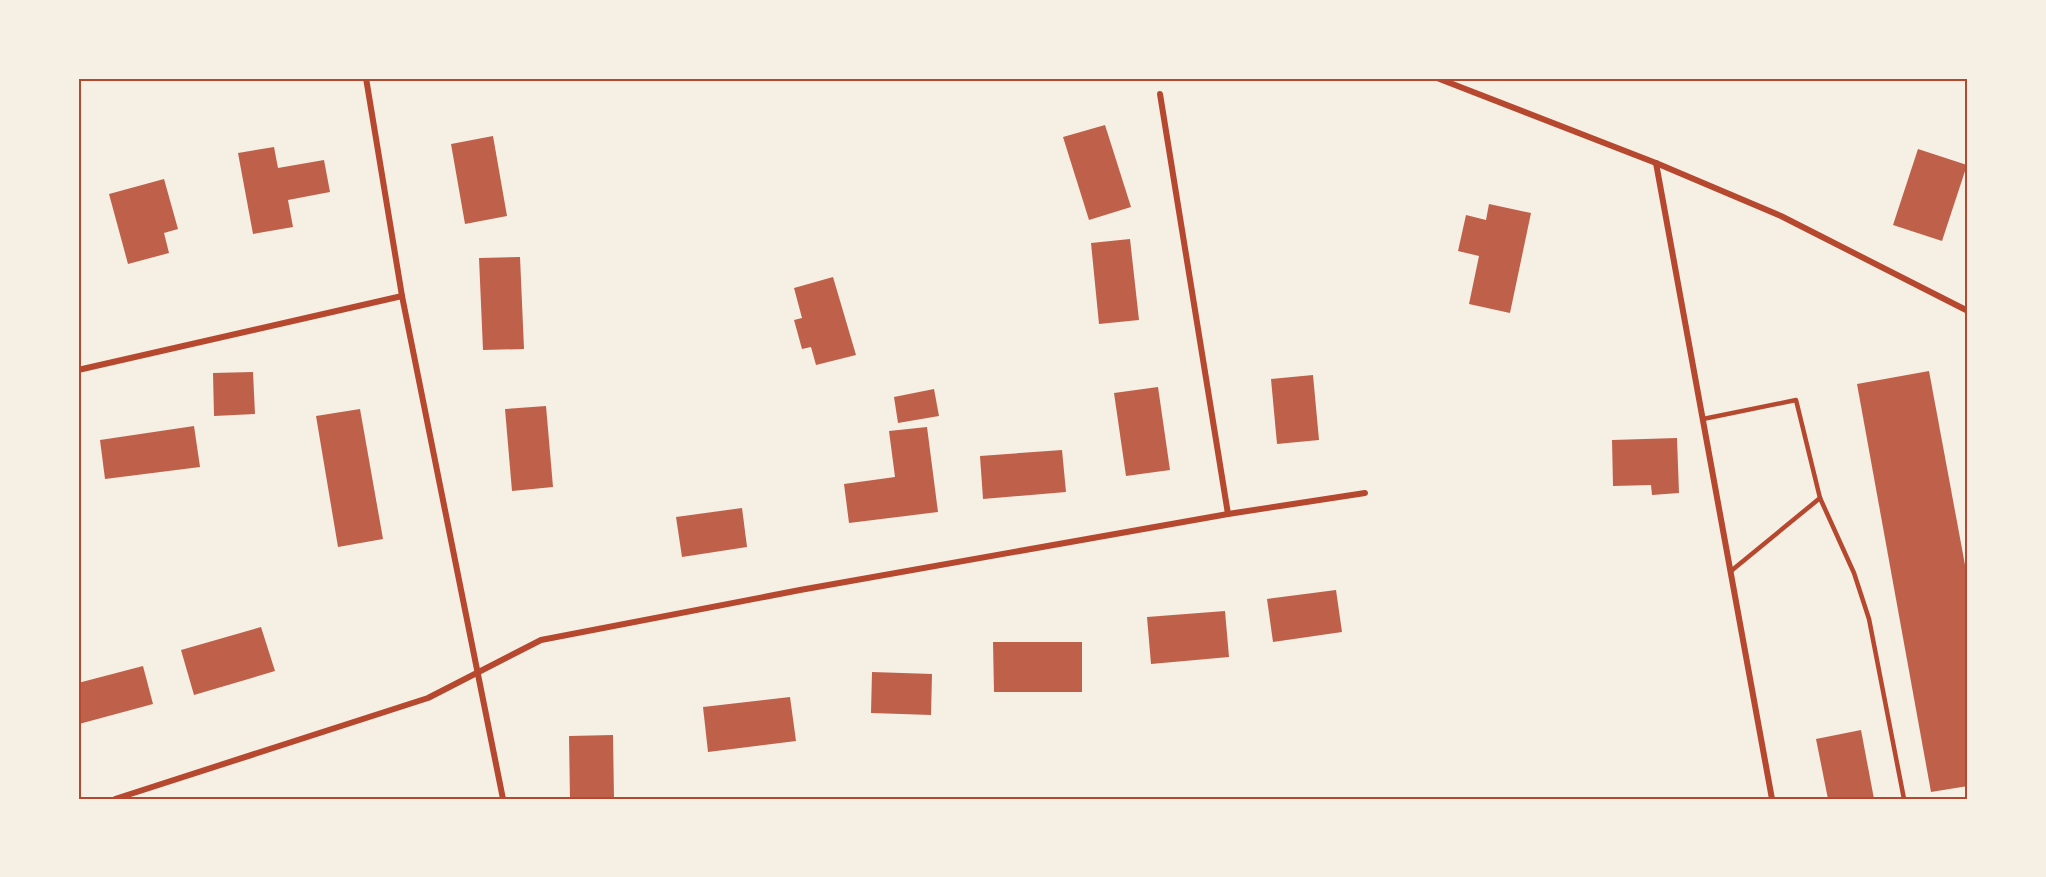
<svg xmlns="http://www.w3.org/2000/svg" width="2046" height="877" font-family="Montserrat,sans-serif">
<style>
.building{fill:#bf614a}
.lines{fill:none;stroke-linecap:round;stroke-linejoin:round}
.service{stroke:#b5482f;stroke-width:4.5}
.minor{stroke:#b5482f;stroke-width:6}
.neatline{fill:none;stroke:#b5482f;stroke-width:2}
</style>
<rect width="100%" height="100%" fill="#f6efe4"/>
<g class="building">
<polygon points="1105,125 1131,207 1089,220 1063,137"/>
<polygon points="493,136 507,216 465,224 451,144"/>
<polygon points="274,147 278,168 324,160 330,192 288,200 293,227 253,234 238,153"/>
<polygon points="1918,149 1967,165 1942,241 1893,225"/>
<polygon points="164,179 178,229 164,233 169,253 128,264 109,194"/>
<polygon points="1489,204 1531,213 1510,313 1469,304 1479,256 1458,251 1466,215 1486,220"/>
<polygon points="1130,239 1139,320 1099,324 1091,243"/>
<polygon points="520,257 524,349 483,350 479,258"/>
<polygon points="833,277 856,355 816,365 811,347 802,349 794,320 802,318 794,288"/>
<polygon points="1929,371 1968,581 1968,786 1931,792 1857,384"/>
<polygon points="253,372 255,414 214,416 213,373"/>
<polygon points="1313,375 1319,440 1277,444 1271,379"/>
<polygon points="1158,387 1170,470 1126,476 1114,393"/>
<polygon points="934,389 939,416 898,423 894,397"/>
<polygon points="546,406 553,487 512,491 505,409"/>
<polygon points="360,409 383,539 338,547 316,416"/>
<polygon points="194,426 200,467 105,479 100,440"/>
<polygon points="927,427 938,512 849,523 844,484 895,477 889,431"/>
<polygon points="1677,438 1679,493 1652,495 1651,485 1613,486 1612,440"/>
<polygon points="1062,450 1066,492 983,499 980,456"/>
<polygon points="742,508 747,547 682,557 676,517"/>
<polygon points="1336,590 1342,632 1273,642 1267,599"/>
<polygon points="1225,611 1229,657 1151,664 1147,617"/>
<polygon points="261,627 275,671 194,695 181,650"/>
<polygon points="993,642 1082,642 1082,692 994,692"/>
<polygon points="143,666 153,704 79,724 78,683"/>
<polygon points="872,672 932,674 931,715 871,713"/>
<polygon points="790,697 796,741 708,752 703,707"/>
<polygon points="1861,730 1874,799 1828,799 1816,739"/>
<polygon points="613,735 614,799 570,799 569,736"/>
</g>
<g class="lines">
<g class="service">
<polyline points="1703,419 1796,400 1820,498 1854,573 1869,619 1904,799"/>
<polyline points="1731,571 1820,498"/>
</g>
<g class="minor">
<polyline points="366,78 402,296 503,799"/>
<polyline points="1437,78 1656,163 1781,216 1968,311"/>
<polyline points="1160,94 1228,514"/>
<polyline points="1656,163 1772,799"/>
<polyline points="78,370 402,296"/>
<polyline points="115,799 428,698 541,640 800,590 1228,514 1365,493"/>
</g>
</g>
<rect width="2046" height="877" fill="none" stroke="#f6efe4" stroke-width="159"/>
<rect x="80" y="80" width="1886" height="718" class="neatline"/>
</svg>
